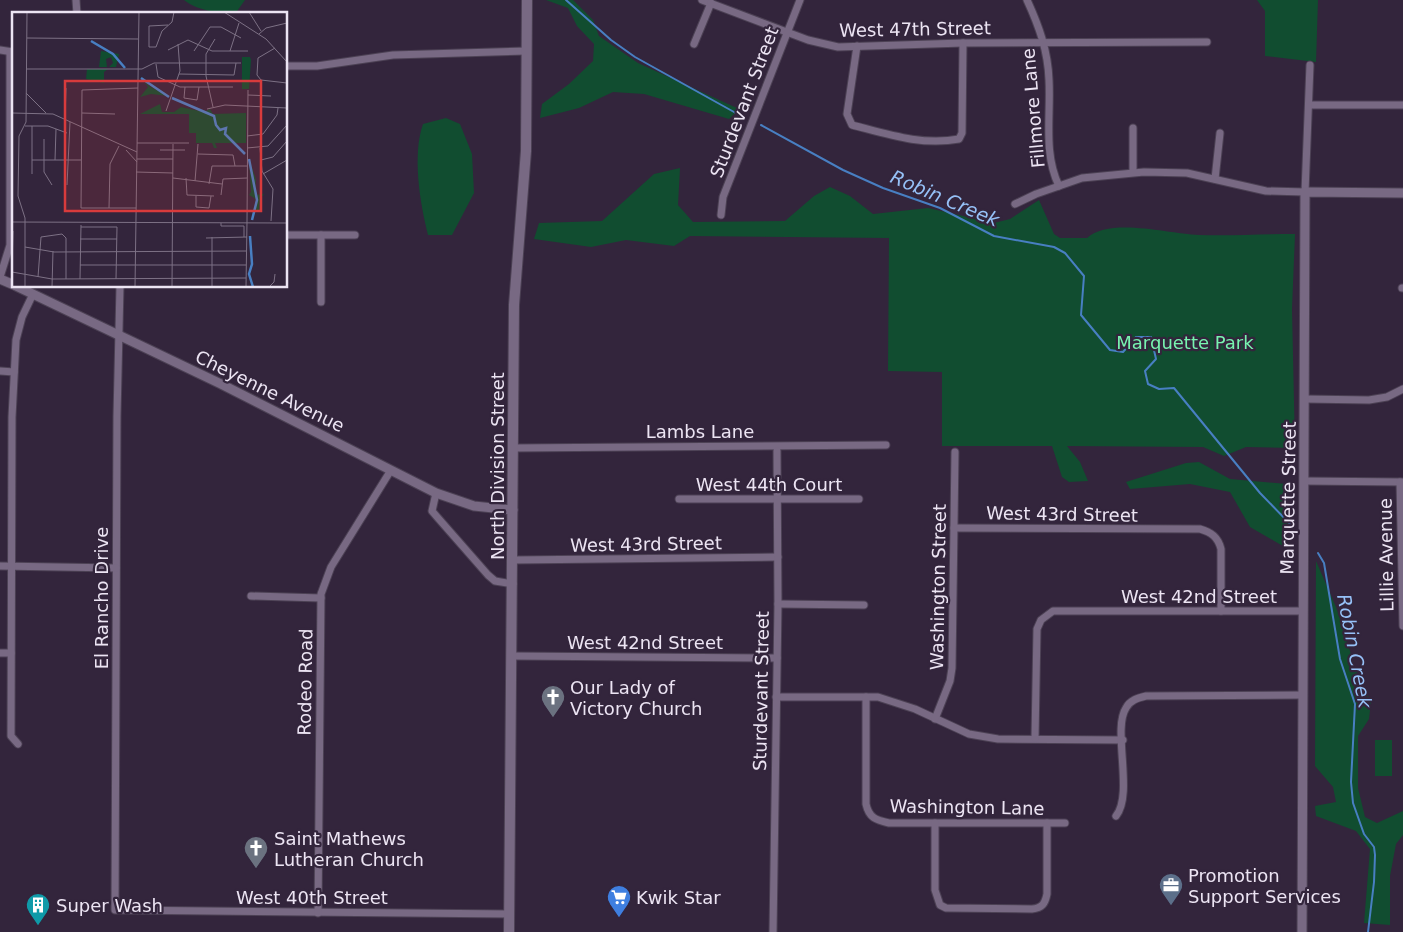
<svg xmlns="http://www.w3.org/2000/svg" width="1403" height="932" font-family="'DejaVu Sans',sans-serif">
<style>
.green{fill:#114d30}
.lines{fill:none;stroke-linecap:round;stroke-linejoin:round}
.stream{stroke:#487fc2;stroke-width:2}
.minor-casing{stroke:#4c4154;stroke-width:9}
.tertiary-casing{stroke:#4c4154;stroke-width:11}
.secondary-casing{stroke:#4c4154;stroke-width:12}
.minor{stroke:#786983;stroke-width:7}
.tertiary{stroke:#786983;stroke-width:9}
.secondary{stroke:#786983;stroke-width:10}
.labels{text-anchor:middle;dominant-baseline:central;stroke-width:4.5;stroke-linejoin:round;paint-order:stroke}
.street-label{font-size:18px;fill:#ece4f3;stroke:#33253c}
.park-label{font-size:18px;fill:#78f4b0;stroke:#33253c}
.poi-label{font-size:18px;fill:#ece4f3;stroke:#33253c;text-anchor:start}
.water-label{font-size:19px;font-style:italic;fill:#96c1f7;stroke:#33253c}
.inset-river{fill:none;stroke:#487fc2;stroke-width:2.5}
.inset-road{fill:none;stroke:#7d7185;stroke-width:1}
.view{fill:#d83b3c;fill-opacity:0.15;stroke:#d83b3c;stroke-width:2.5}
.inset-edge{fill:none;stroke:#ece4f3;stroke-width:2.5}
</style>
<rect width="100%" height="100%" fill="#33253c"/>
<g class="green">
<path d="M184,0h61l-10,14c-15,0 -39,-4 -51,-14z"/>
<polygon points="546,0 573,0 593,20 599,36 638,63 739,109 729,119 644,94 613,92 579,108 540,118 542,104 569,84 593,61 594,44 577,26 568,8"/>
<polygon points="1257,0 1318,0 1316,62 1265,56 1265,11"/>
<path d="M446,118l14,6 12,30 2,39 -22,42h-24c-8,-31 -16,-80 -5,-111z"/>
<path d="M680,168l-2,37 15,17 92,-1 29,-25 16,-9 20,9 23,18 55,-6 66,15 16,-4 29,-19 15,34 6,4h27c23,-21 82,-4 112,-3 31,1 64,-1 96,-1l-3,75 3,139 -49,-1 -22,9 -21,-9 -136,-1 13,16 8,19 -19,1 -7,-5 -10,-31h-110v-74l-54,-1 1,-133 -199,-2 -16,10 -48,-6 -35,7 -57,-8 5,-16 63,-2 52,-47z"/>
<polygon points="1199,462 1230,479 1287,484 1288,549 1250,527 1230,492 1190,484 1130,489 1126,482 1186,463"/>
<polygon points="1316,561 1336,607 1356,670 1371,702 1369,719 1358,736 1358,788 1365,817 1377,823 1403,811 1403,835 1396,844 1390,876 1390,925 1364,923 1370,849 1356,831 1316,816 1315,806 1336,802 1333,787 1315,766"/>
<rect x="1375" y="740" width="17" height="36"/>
</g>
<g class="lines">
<g class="stream">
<polyline points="566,0 611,40 635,57 743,117"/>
<polyline points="761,125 843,170 883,188 940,208 994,236 1054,247 1065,253 1084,276 1081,315 1110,350 1123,352 1136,337 1151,337 1156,359 1145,371 1148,384 1159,389 1174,388 1260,493 1293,527"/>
<polyline points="1318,553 1324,563 1340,659 1355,704 1351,782 1353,803 1364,834 1374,847 1375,855 1374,882 1368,932"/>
</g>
<g class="minor-casing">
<g id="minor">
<polyline points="76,0 77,14"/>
<polyline points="702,0 808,40 838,47 963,43 1207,42"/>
<path d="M1027,0c12,26 21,51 22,80 2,36 -6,73 10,106"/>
<polyline points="694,44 711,3"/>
<path d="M857,46l-10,68 5,11c35,9 70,21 107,14l3,-6 1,-90"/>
<polyline points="0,50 13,52"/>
<polyline points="286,66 317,66 393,55 526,51"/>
<polyline points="1309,105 1403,105"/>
<polyline points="1133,128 1133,172"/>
<polyline points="1215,179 1220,133"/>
<polyline points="1015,204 1036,194 1082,178 1144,172 1187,173 1266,191 1305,192 1310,65"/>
<polyline points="721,215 723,197 800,0"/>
<polyline points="286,235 355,235"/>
<polyline points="0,277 10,245 10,52"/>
<polyline points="120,286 117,416 115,910 510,914"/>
<polyline points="1402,288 1403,288"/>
<polyline points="321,302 321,235"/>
<polyline points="0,371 14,372"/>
<polyline points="1305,399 1369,400 1387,397 1403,389"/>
<polyline points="514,448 886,445"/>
<polyline points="1304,481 1403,482"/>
<polyline points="1400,482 1403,626"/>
<polyline points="436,493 432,511 438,518 488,575 495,581 513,584"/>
<polyline points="679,499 859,499"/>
<path d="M954,528l246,1c11,3 18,8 21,20v62"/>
<polyline points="514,560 778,557"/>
<polyline points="0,566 116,568"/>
<polyline points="251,596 321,598"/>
<polyline points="778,604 864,605"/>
<polyline points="0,653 11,653"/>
<polyline points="512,656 777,658"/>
<polyline points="776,697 878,697 915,709 969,734 998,739 1123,740"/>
<path d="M866,697v107c3,14 10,16 23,19h176"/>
<polyline points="935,719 950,681 952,668 955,452"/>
<polyline points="1035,738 1037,629 1041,620 1053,611 1302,611"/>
<polyline points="18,744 11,736 12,417 16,340 22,317 33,294"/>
<path d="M1116,816c18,-22 -4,-87 10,-108 4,-8 12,-10 20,-12l157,-1"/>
<path d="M935,823v67l5,15 6,3 86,1c10,-1 13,-5 15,-15v-71"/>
<polyline points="318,913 321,594 331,567 391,470"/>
<polyline points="773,932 778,604 777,451"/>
</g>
</g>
<g class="tertiary-casing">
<g id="tertiary">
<polyline points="0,279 14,285"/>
<polyline points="16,286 221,384 436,493 474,506 513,510"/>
<polyline points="1302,932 1305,192 1403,193"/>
</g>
</g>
<g class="secondary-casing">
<polyline id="secondary" points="509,932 514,305 526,151 527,0"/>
</g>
<use href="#minor" class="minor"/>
<use href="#tertiary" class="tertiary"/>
<use href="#secondary" class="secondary"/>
</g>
<defs>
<g id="church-pin" transform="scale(1.25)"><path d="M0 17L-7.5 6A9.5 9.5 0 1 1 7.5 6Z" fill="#6b7280" stroke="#33253c"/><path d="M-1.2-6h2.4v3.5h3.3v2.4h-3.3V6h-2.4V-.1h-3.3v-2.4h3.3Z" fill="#fff"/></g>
<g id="office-pin" transform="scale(1.25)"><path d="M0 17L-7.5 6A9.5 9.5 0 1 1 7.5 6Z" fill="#5c6f8a" stroke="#33253c"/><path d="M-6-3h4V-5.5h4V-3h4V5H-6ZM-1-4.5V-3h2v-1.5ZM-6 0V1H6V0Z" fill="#fff"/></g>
<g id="supermarket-pin" transform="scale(1.25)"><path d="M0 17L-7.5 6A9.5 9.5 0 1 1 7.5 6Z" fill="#3f7fe0" stroke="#33253c"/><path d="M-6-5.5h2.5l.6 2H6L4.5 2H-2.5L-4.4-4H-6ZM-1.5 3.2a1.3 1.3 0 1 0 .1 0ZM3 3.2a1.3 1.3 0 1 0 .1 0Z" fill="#fff"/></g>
<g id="building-pin" transform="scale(1.25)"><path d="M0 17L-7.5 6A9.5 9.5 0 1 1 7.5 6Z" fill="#0f9aa8" stroke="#33253c"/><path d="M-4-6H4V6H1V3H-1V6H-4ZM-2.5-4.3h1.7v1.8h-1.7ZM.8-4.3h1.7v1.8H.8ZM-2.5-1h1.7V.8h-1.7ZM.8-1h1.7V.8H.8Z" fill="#fff"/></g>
</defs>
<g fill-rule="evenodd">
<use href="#church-pin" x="553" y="697"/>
<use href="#church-pin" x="256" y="848"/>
<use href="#office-pin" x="1171" y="885"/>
<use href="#supermarket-pin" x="619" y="897"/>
<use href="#building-pin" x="38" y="905"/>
</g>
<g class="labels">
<g class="street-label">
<text transform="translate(915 29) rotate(-1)">West 47th Street</text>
<text transform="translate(744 102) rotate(-69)">Sturdevant Street</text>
<text transform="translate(1033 108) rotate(-95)">Fillmore Lane</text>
<text transform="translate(270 391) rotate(26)">Cheyenne Avenue</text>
<text x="700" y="431">Lambs Lane</text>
<text transform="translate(497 466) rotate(-90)">North Division Street</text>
<text x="769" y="484">West 44th Court</text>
<text transform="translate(1288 498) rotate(-89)">Marquette Street</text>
<text transform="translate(1062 514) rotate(1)">West 43rd Street</text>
<text transform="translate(646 544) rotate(-1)">West 43rd Street</text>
<text transform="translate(1386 555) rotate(-91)">Lillie Avenue</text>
<text transform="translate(938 587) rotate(-89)">Washington Street</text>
<text x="1199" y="596">West 42nd Street</text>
<text transform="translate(101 598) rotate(-90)">El Rancho Drive</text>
<text x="645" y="642">West 42nd Street</text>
<text transform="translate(305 682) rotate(-89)">Rodeo Road</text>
<text transform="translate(761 691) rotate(-89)">Sturdevant Street</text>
<text transform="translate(967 807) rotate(1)">Washington Lane</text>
<text x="312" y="897">West 40th Street</text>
</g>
<g class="park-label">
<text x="1185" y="342">Marquette Park</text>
</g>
<g class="poi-label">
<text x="570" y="687">Our Lady of<tspan x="570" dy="21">Victory Church</tspan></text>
<text x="274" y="838">Saint Mathews<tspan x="274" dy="21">Lutheran Church</tspan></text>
<text x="1188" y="875">Promotion<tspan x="1188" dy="21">Support Services</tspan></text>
<text x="636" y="897">Kwik Star</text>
<text x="56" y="905">Super Wash</text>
</g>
<g class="water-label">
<text transform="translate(945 198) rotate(23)">Robin Creek</text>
<text transform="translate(1355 651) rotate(79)">Robin Creek</text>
</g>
</g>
<g transform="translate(12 12)">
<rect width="275" height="275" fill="#33253c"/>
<path d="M89,39l18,3 -3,13h-7l4,-4 -2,-6 -5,2 1,8h-8zM230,45h8l1,3 -2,29h-7zM96,57l-4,3v11l-18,-4 1,-10zM128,64l9,10 19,10 -17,-2 -11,3 8,-10zM148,92l2,8h12l7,-5 23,5 6,-3 3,5 33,-1v30h-31l2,5h-3l-2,-5h-16v-10h-7v-19h-49zM237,147l7,20 -1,16 9,-1 -4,5 -1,11h-4l1,-11 -7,-4 2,-3z" fill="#114d30"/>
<path class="inset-river" d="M79,29l22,13 12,14M129,66l28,19M160,86l42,18 2,9 4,5 6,-2 -1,6 20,20M237,147l8,41 -5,20M238,224l2,28 -3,10 4,13"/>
<path class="inset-road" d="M212,0l42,27 21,23M237,0l12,19M156,13l-19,1v21h7l6,-16 10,-9 2,-10M247,22l7,-6 21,-5M15,26l111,1M263,36l-17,10 -1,17 4,5 26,3M156,38l20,-10 24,11h36M182,39l16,-24h11l20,11M218,39l9,-28M144,52l2,13 22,10h53M14,57h116l12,-6h87M167,62l55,1 2,-12M173,75l-1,11 13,2 2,-13M14,81l20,20M236,83l23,1M201,95l-7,-31v-22l9,-15M195,97l18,-4 62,3M154,99l14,-40 -2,-27M0,101l41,1 84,38M70,101l33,1M53,108l1,-32M13,114h23l19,7M235,124l16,-2 14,-19 1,-7M32,127v33l8,13M125,131h52M235,136l21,-2 19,-21M248,136l2,23 11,18 -2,32M114,138l11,12M148,138h25M186,142l35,1 2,11M125,147h36M20,148h49M43,148l1,-31M249,148l12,-3 14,-16M124,160l37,1M20,162v-48M251,162l24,-14M161,166l49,6M174,166l1,17 27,1M183,169l3,-37M197,172l3,-18h35M55,173l3,-63M209,183l2,-16 24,-1M184,184v11l13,1 2,-12M97,196l1,-44 9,-18M124,196h-55l1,-118 56,-2M235,209l1,-131M0,210l275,1M209,211v3h23v11M69,215h36l-1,52M194,226l41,-1M68,227h37M13,235l29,5 192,-1M68,253h166M0,256l1,-37M0,260l40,7 194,-1M26,265l3,-40 21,-3 4,4v41M68,267l1,-54M13,275v-69l-7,-22 1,-60 7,-14 1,-110M40,275l1,-36M123,275l4,-275M160,275l1,-143M200,275v-50M234,275l1,-66M257,275l5,-5 1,-8"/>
<path class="view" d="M53,69h196v130h-196z"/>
<rect width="275" height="275" class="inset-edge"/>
</g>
</svg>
